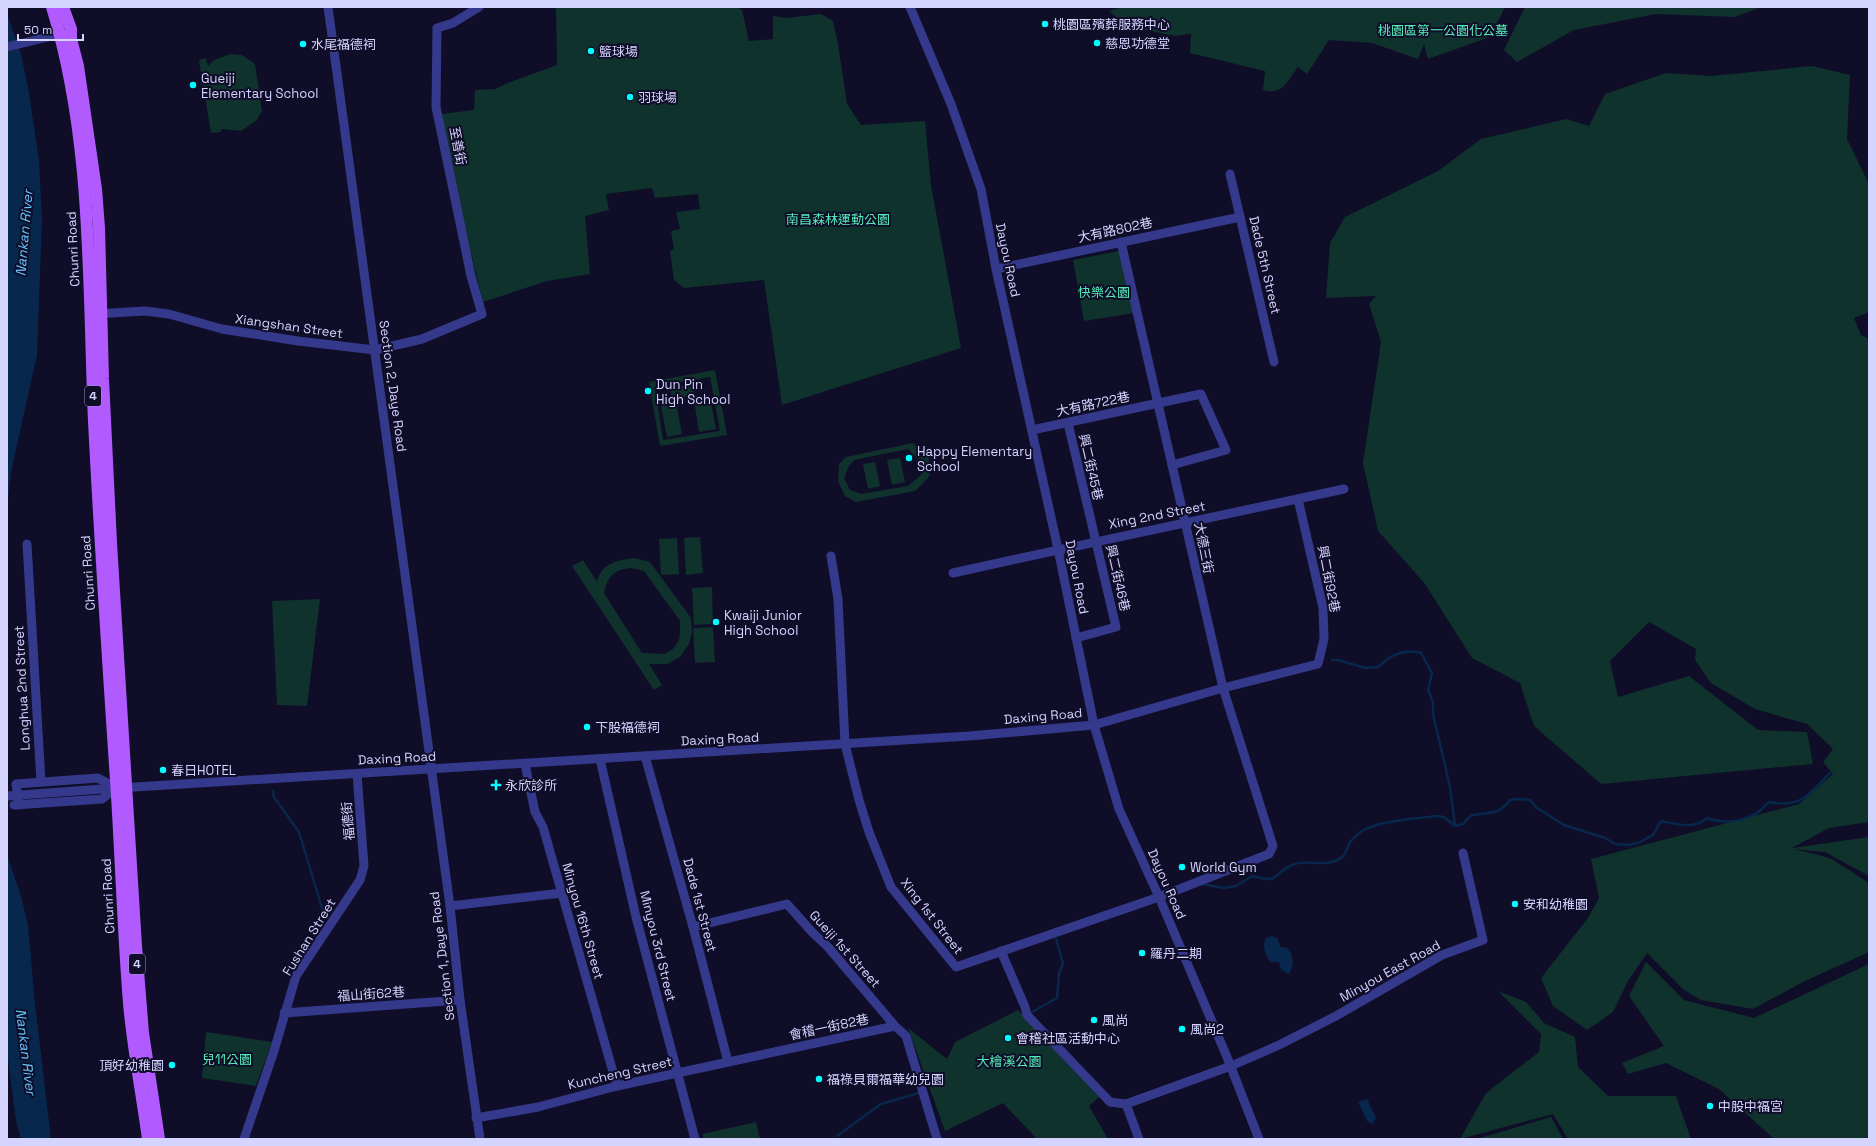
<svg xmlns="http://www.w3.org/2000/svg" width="1876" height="1146" font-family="'Space Grotesk','Noto Sans TC',sans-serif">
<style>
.green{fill:#0f322d;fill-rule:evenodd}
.water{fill:#07284c}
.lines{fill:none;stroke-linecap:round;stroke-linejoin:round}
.stream{stroke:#07284c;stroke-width:2.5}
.minor{stroke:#34398b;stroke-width:9}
.major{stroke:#b15bff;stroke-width:12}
.minor-bridge{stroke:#34398b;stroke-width:9}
.poi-dot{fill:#00fffe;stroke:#0f0d28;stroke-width:1.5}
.labels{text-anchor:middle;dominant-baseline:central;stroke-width:4;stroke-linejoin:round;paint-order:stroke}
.shield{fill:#0f0d28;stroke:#9998be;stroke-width:1}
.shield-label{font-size:12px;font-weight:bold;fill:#d4d4ff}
.poi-label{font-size:13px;fill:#d4d4ff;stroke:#0f0d28;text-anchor:start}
.park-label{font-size:13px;fill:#54eab5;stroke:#0f0d28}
.street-label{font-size:13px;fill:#d4d4ff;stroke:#0f0d28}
.water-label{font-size:14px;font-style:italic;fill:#62c6ff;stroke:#0f0d28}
</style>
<rect width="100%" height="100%" fill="#0f0d28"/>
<g class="green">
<polygon points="556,7 737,7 742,10 749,41 773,39 773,16 786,18 821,14 833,21 838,44 847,104 861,125 925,121 931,185 961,348 782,405 764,280 684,288 674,280 670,251 674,249 671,231 680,229 676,212 700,209 698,194 655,198 652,188 606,194 609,210 585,216 590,274 547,281 483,302 462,217 441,114 474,110 475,90 495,89 508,83 557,65"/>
<path d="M1124,7h381l-15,30 -62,22 -4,-15 -6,15 -46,-16 -43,-3 -22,34 -9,-7c-11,14 -15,29 -35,23l2,-19 -75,-18 1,-19 -16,2 -49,-10 -17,-15z"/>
<polygon points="1525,7 1761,7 1735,17 1656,14 1574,30 1517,62 1504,50"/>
<polygon points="230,54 242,55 255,64 262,111 257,120 241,131 221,129 221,132 211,133 199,60 206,58 208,66 214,60"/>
<polygon points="1812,66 1850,75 1847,139 1869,184 1869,312 1854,318 1861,335 1869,339 1869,822 1829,828 1792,848 1869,837 1869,876 1825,852 1794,849 1830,858 1869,883 1869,952 1805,981 1753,1009 1701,1000 1684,990 1647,953 1628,981 1613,1012 1587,1030 1553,1006 1541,978 1588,918 1599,898 1591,859 1799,804 1833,774 1823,762 1833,749 1807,724 1755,709 1711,683 1695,660 1696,649 1649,622 1610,661 1618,697 1689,676 1758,730 1807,732 1813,764 1601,784 1534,726 1520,683 1472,658 1425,584 1378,531 1363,463 1381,342 1369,304 1376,296 1326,298 1330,243 1345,217 1438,171 1481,139 1566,119 1589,126 1605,94 1666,73 1711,76"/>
<polygon points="1119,251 1134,313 1084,321 1073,260"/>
<path d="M715,370l12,65 -67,11 -11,-64zM710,377l10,54 -57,9 -8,-53z"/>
<polygon points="693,384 695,395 672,399 670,388"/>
<polygon points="710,397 716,429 699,432 694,400"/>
<polygon points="676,403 682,434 667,437 661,406"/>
<path d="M913,443l15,14 4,12 -4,9 -13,13 -59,11 -11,-6 -7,-15 1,-17 7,-7zM908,449l11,11 4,7 -2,8 -13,11 -47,8 -11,-4 -6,-12 5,-12 5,-6z"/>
<polygon points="900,458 905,482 892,485 887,460"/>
<polygon points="875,462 880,486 868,489 863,464"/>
<polygon points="700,537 703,573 686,575 684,538"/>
<polygon points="677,538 679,574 661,575 659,539"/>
<path d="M634,558l16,4 41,56 1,14 -3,12 -9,13 -13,7h-18l13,21 -8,5 -82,-124 11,-6 14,22c3,-18 21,-22 37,-24zM631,568l13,3 36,50v11l-1,8 -6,9 -9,5 -22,-1 -38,-60c4,-17 9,-23 27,-25z"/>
<polygon points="712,587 713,624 694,625 692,588"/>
<polygon points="320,599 307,706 277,705 272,601"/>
<polygon points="713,627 715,662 695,663 693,628"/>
<polygon points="1646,962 1684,1000 1754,1018 1869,964 1869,1139 1774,1139 1719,1089 1666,1063 1628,1074 1622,1063 1664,1046 1629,996"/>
<polygon points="1498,991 1526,1002 1544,1023 1575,1037 1578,1067 1608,1096 1676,1096 1691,1139 1568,1139 1553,1114 1460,1139 1486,1093 1539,1052 1541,1034"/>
<polygon points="1018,1010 1099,1097 1089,1106 1108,1139 1037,1139 1003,1103 945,1131 908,1028 947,1059 955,1042"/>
<polygon points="206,1032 272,1042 256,1086 202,1078"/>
<polygon points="1551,1117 1563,1139 1481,1139 1480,1138"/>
<polygon points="756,1122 760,1139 704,1139 702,1134"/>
</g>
<g class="water">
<polygon points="7,14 21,54 29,93 39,161 42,220 37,355 11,472 7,508"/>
<polygon points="7,855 21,896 28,925 35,1004 51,1139 21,1139 16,1121 7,1051"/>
<path d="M1272,936l6,3 2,8 8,1c6,8 6,17 1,26l-8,-4 -2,-8h-9c-5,-9 -8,-15 -4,-24z"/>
<polygon points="1367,1099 1376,1118 1372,1124 1367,1121 1358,1102"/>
</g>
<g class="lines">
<g class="stream">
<path d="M1332,660h6l27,8 13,-1c12,-12 26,-19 43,-14l11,20 -4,17 5,12v12l17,73 5,39"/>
<polyline points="273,791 274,797 299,832 325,918"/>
<path d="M1202,884l22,4 12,-2 16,-10c31,8 19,-2 40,-11 16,-7 36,4 50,-8 4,-3 5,-9 7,-13 3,-5 9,-10 13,-13 19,-11 53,-12 75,-15l7,1 11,9 8,-2 8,-9c16,-2 28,0 39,-15l7,-1 13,1 7,8 27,17 41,13 10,6 13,1 10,-2 15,-8 8,-14c16,3 33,9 46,-3 16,6 35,4 50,-5 4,-2 8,-8 12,-11 33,6 39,-7 61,-29"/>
<polyline points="1032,1012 1057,998 1059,974 1063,963 1056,939"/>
<polyline points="837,1136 881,1104 919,1093"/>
</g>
<g class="minor">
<polyline points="328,7 450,906 460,1000 480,1139"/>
<polyline points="910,7 951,104 981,189 996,269 1058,549 1094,725 1119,809 1159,897 1227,1057 1259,1139"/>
<polyline points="7,47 60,34 71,29"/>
<polyline points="1230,174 1274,362"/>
<polyline points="996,269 1240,217"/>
<polyline points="95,314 145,311 169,314 222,329 298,341 375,350 422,339 482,314 471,276 436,107 437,28 453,23 479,7"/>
<polyline points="1068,423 1116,627 1076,638"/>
<polyline points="1032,430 1201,394 1226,450 1172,465"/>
<polyline points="27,544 41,782"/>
<polyline points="831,556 838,599 845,744 859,800 869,832 891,887 956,967 1159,897 1269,854 1273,846 1223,688 1121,242"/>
<path d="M953,573c130,-29 260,-56 391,-84"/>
<polyline points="645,756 693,927 728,1062"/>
<polyline points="600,759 636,917 695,1139"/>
<polyline points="525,764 535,812 543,827 617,1086"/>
<polyline points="102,789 969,736 1094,725 1223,688 1318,664 1324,639 1323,608 1298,499"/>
<polyline points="14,805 102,799 116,788 98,778 16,784 19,805"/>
<polyline points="450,906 562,893"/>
<polyline points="693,927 787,904 812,932 828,947 895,1026 906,1036 937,1139"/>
<polyline points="1001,951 1025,1007 1027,1015 1110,1102 1126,1104 1231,1066 1279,1045 1336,1016 1442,955 1483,940 1463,853"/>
<polyline points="284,1013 460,1000"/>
<polyline points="1126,1104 1139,1139"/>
<polyline points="476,1118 538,1107 617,1086 895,1026"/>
<polyline points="244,1139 274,1051 296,976 360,880 364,866 357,774"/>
</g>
<g class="major">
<path d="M52,7c41,133 36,276 42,414 6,120 14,240 22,359 5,75 7,149 13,223 4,46 13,91 19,136"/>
<polyline points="63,7 71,29 71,39 78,66 96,189 99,228 103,379 111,543 136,946 143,1033 159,1139"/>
</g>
<polyline class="minor-bridge" points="7,796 102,789"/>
</g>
<g class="poi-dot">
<circle cx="1045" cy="24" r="4"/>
<circle cx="1097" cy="43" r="4"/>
<circle cx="303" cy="44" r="4"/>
<circle cx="591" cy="51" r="4"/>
<circle cx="193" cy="85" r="4"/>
<circle cx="630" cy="97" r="4"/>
<circle cx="648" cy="391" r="4"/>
<circle cx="909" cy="458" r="4"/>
<circle cx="716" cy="622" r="4"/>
<circle cx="587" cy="727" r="4"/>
<circle cx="163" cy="770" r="4"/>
<path d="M494 779h4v4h4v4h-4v4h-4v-4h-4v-4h4z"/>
<circle cx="1182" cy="867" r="4"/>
<circle cx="1515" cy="904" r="4"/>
<circle cx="1142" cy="953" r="4"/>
<circle cx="1094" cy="1020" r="4"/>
<circle cx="1182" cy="1029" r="4"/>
<circle cx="1008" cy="1038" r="4"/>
<circle cx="172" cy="1065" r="4"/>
<circle cx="819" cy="1079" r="4"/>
<circle cx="1710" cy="1106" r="4"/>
</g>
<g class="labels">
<g class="shield">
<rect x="85" y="386" width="16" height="20" rx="3"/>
<rect x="129" y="954" width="16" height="20" rx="3"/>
</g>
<g class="shield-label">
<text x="93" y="396">4</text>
<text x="137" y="964">4</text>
</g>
<g class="poi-label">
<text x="1053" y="24">桃園區殯葬服務中心</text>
<text x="1105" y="43">慈恩功德堂</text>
<text x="311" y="44">水尾福德祠</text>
<text x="599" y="51">籃球場</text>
<text x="201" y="78">Gueiji<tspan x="201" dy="15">Elementary School</tspan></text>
<text x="638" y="97">羽球場</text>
<text x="656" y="384">Dun Pin<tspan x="656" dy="15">High School</tspan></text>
<text x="917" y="451">Happy Elementary<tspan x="917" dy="15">School</tspan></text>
<text x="724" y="615">Kwaiji Junior<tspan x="724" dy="15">High School</tspan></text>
<text x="595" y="727">下股福德祠</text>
<text x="171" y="770">春日HOTEL</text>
<text x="505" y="785">永欣診所</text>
<text x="1190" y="867">World Gym</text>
<text x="1523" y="904">安和幼稚園</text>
<text x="1150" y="953">羅丹二期</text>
<text x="1102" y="1020">風尚</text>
<text x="1190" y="1029">風尚2</text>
<text x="1016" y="1038">會稽社區活動中心</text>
<text x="164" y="1065" text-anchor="end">頂好幼稚園</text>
<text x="827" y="1079">福祿貝爾福華幼兒園</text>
<text x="1718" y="1106">中股中福宮</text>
</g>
<g class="park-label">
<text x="1443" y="30">桃園區第一公園化公墓</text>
<text x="838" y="219">南昌森林運動公園</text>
<text x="1104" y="292">快樂公園</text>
<text x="227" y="1059">兒11公園</text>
<text x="1009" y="1061">大檜溪公園</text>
</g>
<g class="street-label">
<text transform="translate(458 146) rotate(79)">至善街</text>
<text transform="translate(1115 230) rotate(-12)">大有路802巷</text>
<text transform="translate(73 249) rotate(-93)">Chunri Road</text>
<text transform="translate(1008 260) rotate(78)">Dayou Road</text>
<text transform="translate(1265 265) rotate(77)">Dade 5th Street</text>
<text transform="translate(289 326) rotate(8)">Xiangshan Street</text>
<text transform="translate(393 386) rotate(82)">Section 2, Daye Road</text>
<text transform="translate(1093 404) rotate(-12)">大有路722巷</text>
<text transform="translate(1091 467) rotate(77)">興二街45巷</text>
<text transform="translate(1157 515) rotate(-11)">Xing 2nd Street</text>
<text transform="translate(1204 548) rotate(79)">大德三街</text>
<text transform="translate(88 573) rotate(-94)">Chunri Road</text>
<text transform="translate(1077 577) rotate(79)">Dayou Road</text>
<text transform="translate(1118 578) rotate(77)">興二街46巷</text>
<text transform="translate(1329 579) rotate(79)">興二街92巷</text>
<text transform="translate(22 688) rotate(-93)">Longhua 2nd Street</text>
<text transform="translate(1043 716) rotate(-5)">Daxing Road</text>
<text transform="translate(720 739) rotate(-3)">Daxing Road</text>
<text transform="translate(397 758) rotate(-3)">Daxing Road</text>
<text transform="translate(348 821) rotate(-95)">福德街</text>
<text transform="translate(1167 884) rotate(66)">Dayou Road</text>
<text transform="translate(108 896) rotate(-93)">Chunri Road</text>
<text transform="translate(700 905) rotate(75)">Dade 1st Street</text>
<text transform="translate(932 916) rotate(52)">Xing 1st Street</text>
<text transform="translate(583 921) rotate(74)">Minyou 16th Street</text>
<text transform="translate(309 937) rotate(-58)">Fushan Street</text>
<text transform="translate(658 946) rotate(76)">Minyou 3rd Street</text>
<text transform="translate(845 949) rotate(48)">Gueiji 1st Street</text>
<text transform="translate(442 956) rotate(-97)">Section 1, Daye Road</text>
<text transform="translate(1390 971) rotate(-29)">Minyou East Road</text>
<text transform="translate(371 994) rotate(-4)">福山街62巷</text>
<text transform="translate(829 1027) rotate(-12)">會稽一街82巷</text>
<text transform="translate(620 1073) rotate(-13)">Kuncheng Street</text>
</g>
<g class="water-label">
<text transform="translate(24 233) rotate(-85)">Nankan River</text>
<text transform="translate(26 1052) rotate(83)">Nankan River</text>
</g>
</g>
<rect width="1876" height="1146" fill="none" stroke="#d4d4ff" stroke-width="16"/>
<path d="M18 34v6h65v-6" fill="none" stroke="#d4d4ff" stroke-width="2"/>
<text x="24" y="34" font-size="12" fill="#d4d4ff" stroke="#0f0d28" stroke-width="3" paint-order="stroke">50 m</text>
</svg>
